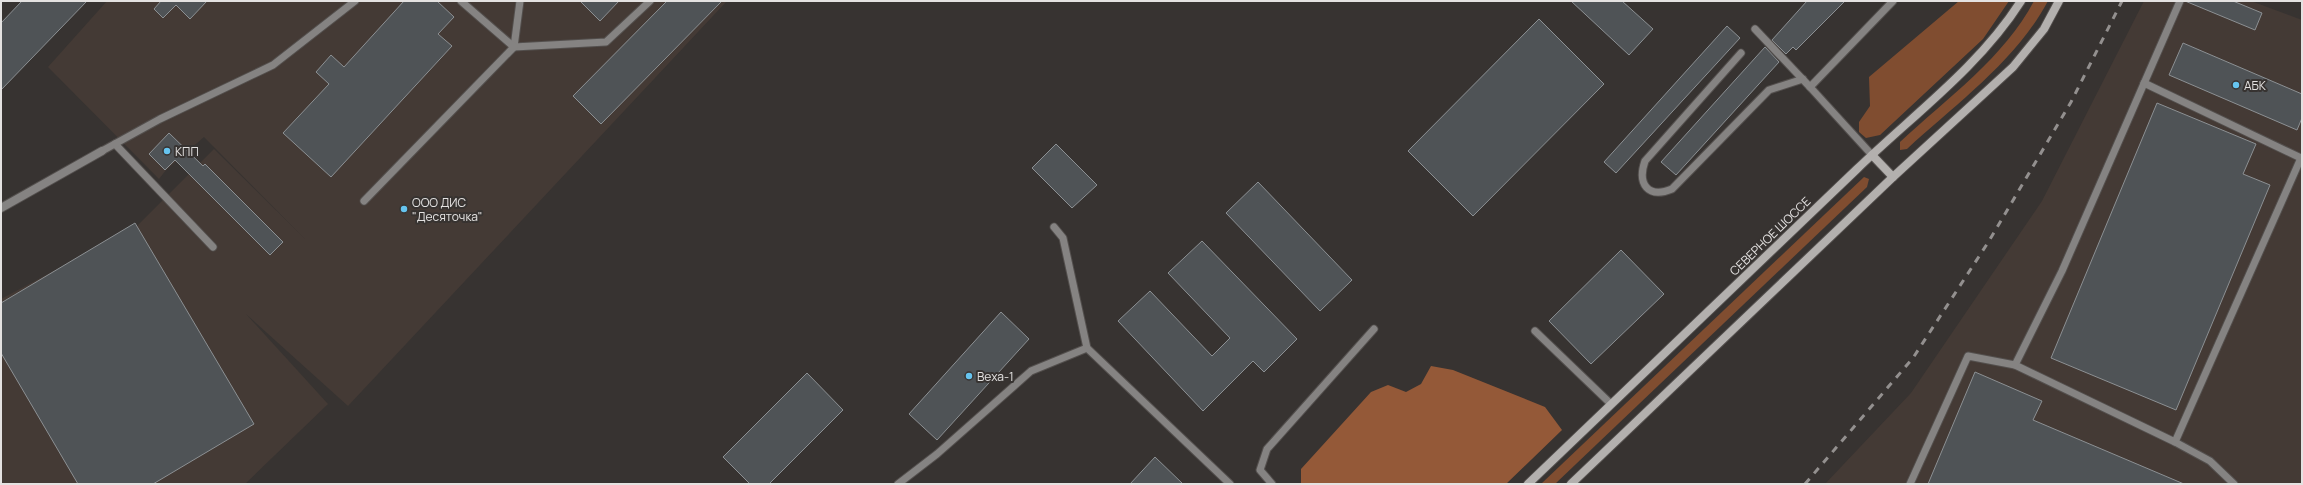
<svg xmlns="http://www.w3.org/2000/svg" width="2303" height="485" font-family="Manrope,sans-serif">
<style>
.built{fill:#443a35}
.green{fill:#804d30}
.forest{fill:#945938}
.building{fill:#4f5356;stroke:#8c9093}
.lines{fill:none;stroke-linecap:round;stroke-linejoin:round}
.service-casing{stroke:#534f4d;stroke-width:9}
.minor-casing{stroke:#534f4d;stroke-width:10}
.secondary-casing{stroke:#534f4d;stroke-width:10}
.service{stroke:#858382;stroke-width:7}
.minor{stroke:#858382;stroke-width:8}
.secondary{stroke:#b3b0ae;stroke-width:8}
.rail{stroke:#93908f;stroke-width:3;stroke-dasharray:7 7;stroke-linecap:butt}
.poi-dot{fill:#66c4ef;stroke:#373331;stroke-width:1.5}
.labels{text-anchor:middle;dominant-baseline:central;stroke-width:4;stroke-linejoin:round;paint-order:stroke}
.poi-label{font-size:12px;fill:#e4e2e1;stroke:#373331;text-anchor:start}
.street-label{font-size:12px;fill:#e4e2e1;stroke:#373331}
</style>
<rect width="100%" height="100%" fill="#373331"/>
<g class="built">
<polygon points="107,1 727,1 348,406 246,314 328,404 245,484 1,484 1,299 136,227 214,149 305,239 204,137 166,170 159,179 48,67"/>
<polygon points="2144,1 2251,1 2302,20 2302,484 1825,484 1911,393 2042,201"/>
</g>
<g class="green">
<polygon points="1959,1 2009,1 1983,39 1880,135 1866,138 1859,132 1859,122 1870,106 1869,77"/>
<path d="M2034,1h14c-32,60 -92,103 -141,148l-7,1v-8c46,-43 105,-85 134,-141z"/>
<polygon points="1864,177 1869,179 1867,187 1555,484 1541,484"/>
</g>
<polygon class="forest" points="1431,366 1453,370 1545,407 1562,430 1506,484 1301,484 1301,469 1371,392 1388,385 1406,392 1421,384"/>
<g class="building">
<polygon points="22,1 87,1 1,90 1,23"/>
<polygon points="161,1 207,1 190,19 176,5 163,18 154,9"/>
<polygon points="404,1 437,1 454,17 438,34 452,46 331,177 283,133 329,84 316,72 331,55 344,67"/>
<polygon points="580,1 619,1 600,21"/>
<polygon points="667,1 722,1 601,124 573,96"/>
<polygon points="1571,1 1622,1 1653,29 1629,55"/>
<polygon points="1807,1 1845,1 1796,50 1793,47 1786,54 1772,40"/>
<polygon points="2185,1 2233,1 2262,13 2255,30"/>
<polygon points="1539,19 1604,84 1473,216 1408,151"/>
<polygon points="1727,26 1740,38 1616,173 1604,162"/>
<polygon points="2183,43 2302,94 2302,118 2297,130 2169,75"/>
<polygon points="1765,47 1779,62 1676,175 1661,162"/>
<polygon points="2157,103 2256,144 2243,174 2270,185 2176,410 2051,358"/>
<polygon points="169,133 203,166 205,164 283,242 270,255 175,160 165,170 149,154"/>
<polygon points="1056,144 1097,185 1072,208 1032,168"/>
<polygon points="1258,182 1352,280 1320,311 1226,213"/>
<polygon points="135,223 254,424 153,484 78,484 1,353 1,303"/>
<polygon points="1202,241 1297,339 1264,372 1253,361 1203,411 1118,321 1150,291 1212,356 1230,338 1168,273"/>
<polygon points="1621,250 1664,294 1591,364 1549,321"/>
<polygon points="1001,312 1029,339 937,440 909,414"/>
<polygon points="1975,372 2042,401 2033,420 2184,484 1928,484"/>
<polygon points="807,373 843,410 769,484 750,484 723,457"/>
<polygon points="1155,457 1183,484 1130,484"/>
</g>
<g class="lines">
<g class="service-casing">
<g id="service">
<polyline points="520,1 514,47 606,42 650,1"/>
<polyline points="2180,1 2062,271 2015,365 2175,442 2210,461 2234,484"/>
<polyline points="1755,29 1810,87"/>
<path d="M1741,53l-96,108c-8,23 3,38 27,28l97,-99 34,-11"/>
<polyline points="2144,83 2301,158 2175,442"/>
<polyline points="115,144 213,247"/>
<polyline points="102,151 160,119 273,65 355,1"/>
<polyline points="1872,155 1810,87 1893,1"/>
<polyline points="364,201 514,47 461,1"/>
<polyline points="1054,227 1063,238 1087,348 1230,484"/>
<polyline points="1535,331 1611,404"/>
<polyline points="898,484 937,454 1031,371 1087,348"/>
<polyline points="1272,484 1260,470 1267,449 1374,329"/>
<polyline points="1910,484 1968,356 2015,365"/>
</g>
</g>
<g class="minor-casing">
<polyline id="minor" points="1,208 102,151"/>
</g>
<g class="secondary-casing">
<g id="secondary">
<polyline points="1872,155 1893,177"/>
<path d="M1528,484c110,-105 219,-210 329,-315 56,-54 122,-102 164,-168"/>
<polyline points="1571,484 1893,177 2013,67 2044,29 2059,1"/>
</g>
</g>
<use href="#service" class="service"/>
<use href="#minor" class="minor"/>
<use href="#secondary" class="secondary"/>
<polyline class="rail" points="1805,484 1913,358 1989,241 2071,102 2122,1"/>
</g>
<g class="poi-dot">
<circle cx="2236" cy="85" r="4"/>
<circle cx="167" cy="151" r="4"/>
<circle cx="404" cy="209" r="4"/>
<circle cx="969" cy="376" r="4"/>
</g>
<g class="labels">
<g class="poi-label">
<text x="2244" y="85">АБК</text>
<text x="175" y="151">КПП</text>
<text x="412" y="202">ООО ДИС<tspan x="412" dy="14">"Десяточка"</tspan></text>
<text x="977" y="376">Веха-1</text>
</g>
<g class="street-label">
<text transform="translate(1770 236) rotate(-44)">СЕВЕРНОЕ ШОССЕ</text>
</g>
</g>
<rect width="2303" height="485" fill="none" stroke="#e4e2e1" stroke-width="4"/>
</svg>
